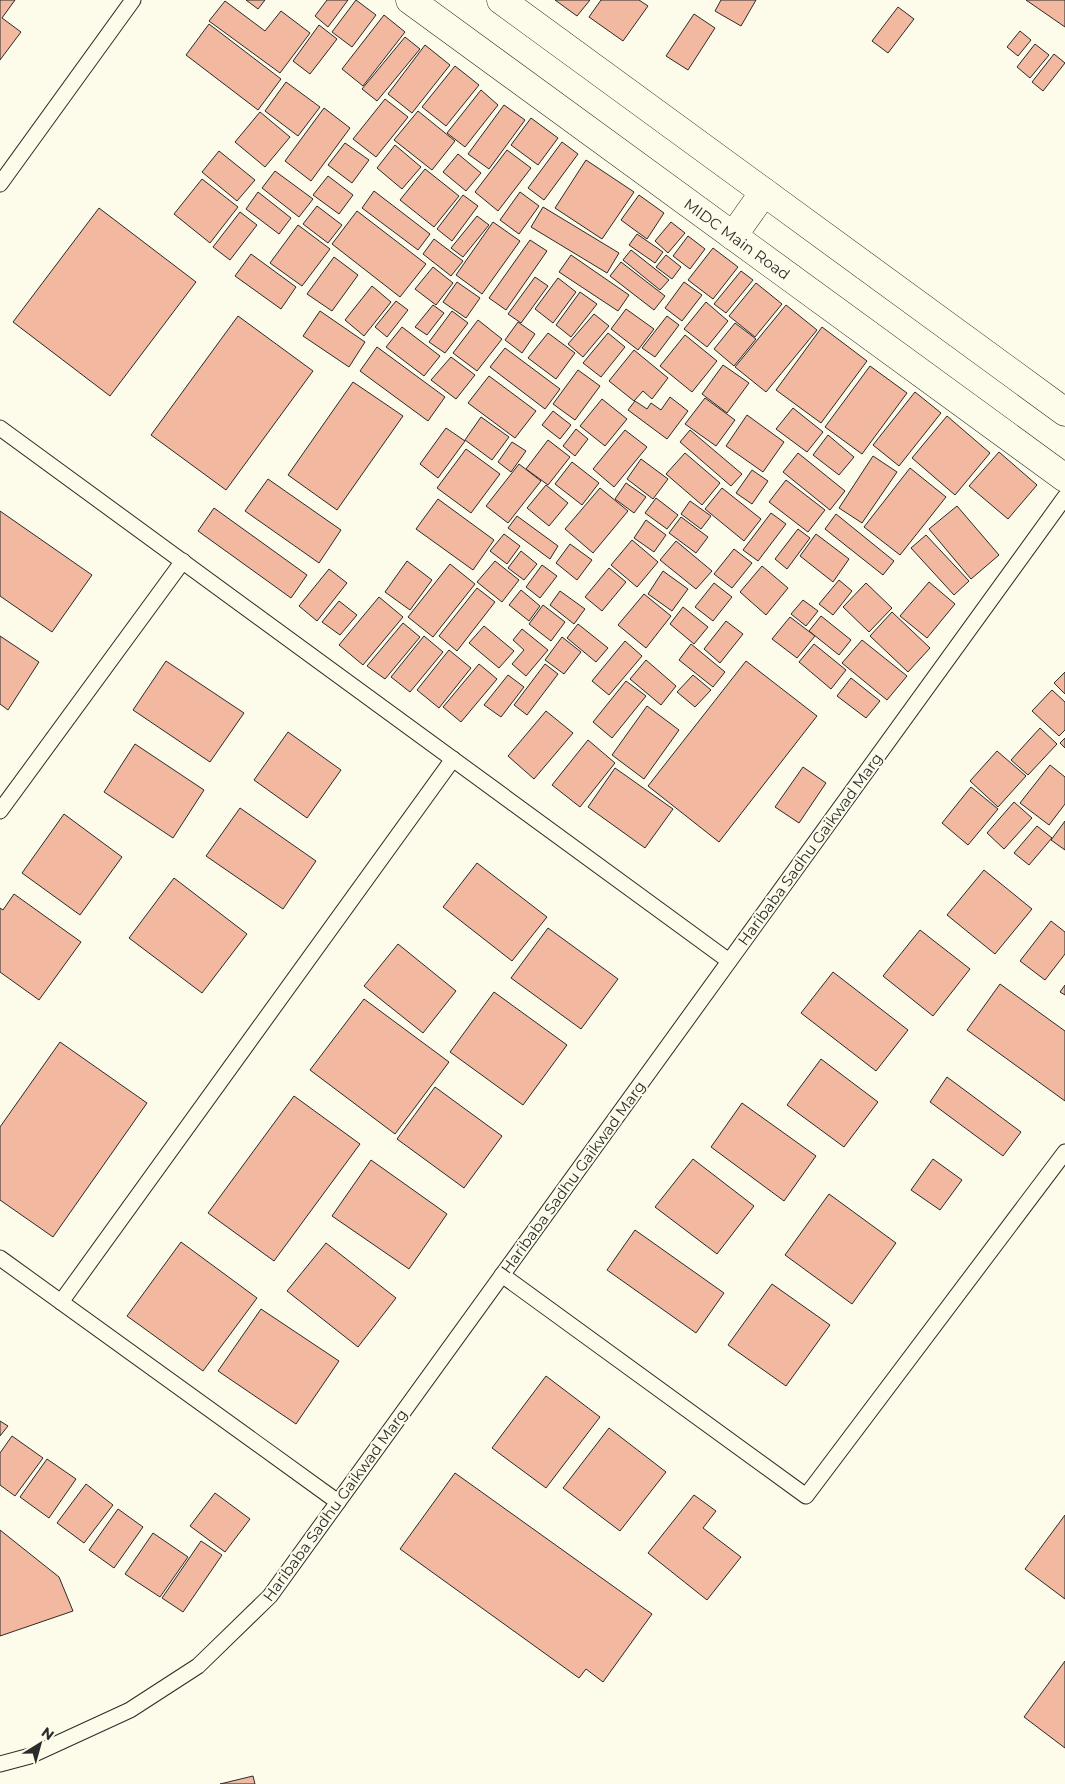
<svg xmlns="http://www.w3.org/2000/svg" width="1065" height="1784" font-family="Montserrat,sans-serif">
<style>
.building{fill:#f2b8a0;stroke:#2b2b2b}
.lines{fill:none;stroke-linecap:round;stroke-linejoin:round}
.lane-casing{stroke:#2b2b2b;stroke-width:17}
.secondary-casing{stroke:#2b2b2b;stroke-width:29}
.lane{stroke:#fdfbea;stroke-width:15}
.secondary{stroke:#fdfbea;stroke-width:28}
.labels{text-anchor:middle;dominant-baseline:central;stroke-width:4;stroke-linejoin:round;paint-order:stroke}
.street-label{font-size:15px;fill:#2b2b2b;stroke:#fdfbea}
</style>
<rect width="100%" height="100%" fill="#fdfbea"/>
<g class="building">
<polygon points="0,0 15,0 2,18 21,32 0,60"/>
<polygon points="246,0 265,0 258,9"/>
<polygon points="327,0 348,0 328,27 315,16"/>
<polygon points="356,0 376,15 352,47 332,32"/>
<polygon points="555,0 590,0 577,16"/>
<polygon points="601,0 639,0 648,6 623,41 589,17"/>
<polygon points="721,0 756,0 741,26 715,11"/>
<polygon points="1026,0 1065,0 1065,27"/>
<polygon points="225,1 265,31 281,11 310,33 280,73 209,21"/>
<polygon points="898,7 914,19 888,53 872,41"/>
<polygon points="694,14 715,28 688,70 666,56"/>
<polygon points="384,15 405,32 363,86 342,69"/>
<polygon points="209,24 281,79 258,110 186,55"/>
<polygon points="319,25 337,39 310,74 293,61"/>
<polygon points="1020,31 1031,40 1018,56 1007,47"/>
<polygon points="405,37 420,49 377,101 362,89"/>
<polygon points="1035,44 1049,55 1030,78 1017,67"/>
<polygon points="425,45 450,65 412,113 388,94"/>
<polygon points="1054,54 1065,63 1043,91 1032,82"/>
<polygon points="455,66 479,85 446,126 422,107"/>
<polygon points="286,82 320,107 298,136 265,111"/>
<polygon points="481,90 498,105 465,147 447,133"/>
<polygon points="385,99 408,117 376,157 353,139"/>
<polygon points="504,105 525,120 489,169 468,154"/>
<polygon points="324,108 350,128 311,181 285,161"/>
<polygon points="418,111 455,141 432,170 394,140"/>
<polygon points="260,112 290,137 265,167 235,142"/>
<polygon points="531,118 558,138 538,165 511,145"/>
<polygon points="562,142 578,154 544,200 528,188"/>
<polygon points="345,143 369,160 352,183 328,165"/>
<polygon points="395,145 421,167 402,189 377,168"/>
<polygon points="507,150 531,168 498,211 475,192"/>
<polygon points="219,151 255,180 237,201 202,172"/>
<polygon points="458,154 481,173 466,191 443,172"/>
<polygon points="586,160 634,192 602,239 555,208"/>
<polygon points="425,169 459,196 434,227 400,200"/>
<polygon points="275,171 313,199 299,217 262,188"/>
<polygon points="328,176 353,195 339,214 313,195"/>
<polygon points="202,179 238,207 210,243 174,214"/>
<polygon points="374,191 430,234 418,250 362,208"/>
<polygon points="258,192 291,218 279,234 246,209"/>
<polygon points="520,192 539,206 519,234 500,220"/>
<polygon points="463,195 478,206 452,241 437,229"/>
<polygon points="639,195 664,213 647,239 621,220"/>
<polygon points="317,206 342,225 328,243 303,224"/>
<polygon points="543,207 619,253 607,273 531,227"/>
<polygon points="99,208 196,282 110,396 13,322"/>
<polygon points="357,211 426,264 400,297 332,244"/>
<polygon points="240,212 257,225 230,260 213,247"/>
<polygon points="477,216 489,225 463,257 451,248"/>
<polygon points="493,222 520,241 482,294 456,275"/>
<polygon points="671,222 685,233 668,253 655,241"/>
<polygon points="298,225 330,249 302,286 270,263"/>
<polygon points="637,234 663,252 655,263 629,245"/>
<polygon points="688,236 705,249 690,269 673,256"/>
<polygon points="434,239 463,261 451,276 423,254"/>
<polygon points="530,240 547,251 506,310 489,298"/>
<polygon points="713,248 738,267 713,299 688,280"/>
<polygon points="631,250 669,280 660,290 623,260"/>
<polygon points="251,254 296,287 281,309 235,276"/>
<polygon points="571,255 629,295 618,311 559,272"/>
<polygon points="666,255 681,267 672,279 656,267"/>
<polygon points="334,257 358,275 332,311 307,294"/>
<polygon points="621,262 665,296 654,310 610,276"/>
<polygon points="433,267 453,283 436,305 415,289"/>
<polygon points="741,271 753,280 726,313 714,304"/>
<polygon points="535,277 548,286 521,323 508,314"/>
<polygon points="558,278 576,292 553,323 535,309"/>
<polygon points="457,282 480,298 466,318 443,302"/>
<polygon points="684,282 702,295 682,321 665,308"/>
<polygon points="756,283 782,304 755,337 729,316"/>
<polygon points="372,286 391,302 364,336 345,320"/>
<polygon points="580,292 597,304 571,337 556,325"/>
<polygon points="396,301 408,310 387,337 375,327"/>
<polygon points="706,302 728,321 707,347 684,329"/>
<polygon points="433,305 444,313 427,335 415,327"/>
<polygon points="786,305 817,330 766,392 735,367"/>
<polygon points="626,309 654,329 638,350 611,329"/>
<polygon points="320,311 365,342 349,367 303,336"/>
<polygon points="452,311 468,323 445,353 429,342"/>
<polygon points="594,314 609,326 583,357 568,344"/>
<polygon points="238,316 313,371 226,490 151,435"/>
<polygon points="667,316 679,325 655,357 642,348"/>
<polygon points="478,320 502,339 477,371 453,353"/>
<polygon points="518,322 535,334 522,353 505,340"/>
<polygon points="735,323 756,339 734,366 714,349"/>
<polygon points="402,327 440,356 424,376 386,347"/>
<polygon points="822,327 867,361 821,423 776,390"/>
<polygon points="548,333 575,353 556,379 528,358"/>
<polygon points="608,333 625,347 601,377 583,363"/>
<polygon points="685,335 717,361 692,392 660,366"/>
<polygon points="377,347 445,397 428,421 360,371"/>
<polygon points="505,348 560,389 545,409 490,367"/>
<polygon points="634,350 668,378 652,399 643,391 634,401 609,381"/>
<polygon points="451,357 475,375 456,399 431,380"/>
<polygon points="723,365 749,383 727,413 702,394"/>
<polygon points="870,366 907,393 862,454 825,427"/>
<polygon points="578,370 600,386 575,420 553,404"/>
<polygon points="489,376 536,411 515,438 468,403"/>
<polygon points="353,382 403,416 337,510 288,475"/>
<polygon points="915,392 941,413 899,466 873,445"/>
<polygon points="670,397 688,411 667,439 628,410 635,401 647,409 651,403 661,410"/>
<polygon points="705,398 735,420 716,446 685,424"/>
<polygon points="602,399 627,419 605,446 580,426"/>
<polygon points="793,408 823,432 807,452 776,429"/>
<polygon points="553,411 571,425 560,439 542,425"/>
<polygon points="747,415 784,442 763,472 726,446"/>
<polygon points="947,416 990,453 955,495 912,458"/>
<polygon points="481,417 509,437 492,460 465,440"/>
<polygon points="446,428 465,441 438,478 420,464"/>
<polygon points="576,429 588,439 575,456 563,446"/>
<polygon points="625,430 647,447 614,487 593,469"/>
<polygon points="690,430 742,474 731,486 680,442"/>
<polygon points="828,435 854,457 839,475 813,455"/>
<polygon points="548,440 570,457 548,485 526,469"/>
<polygon points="512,442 526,451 511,472 498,462"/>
<polygon points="466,449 500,474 471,513 437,488"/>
<polygon points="999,452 1037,485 1008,519 969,486"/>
<polygon points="685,453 720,483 702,505 666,474"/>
<polygon points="798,453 845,491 830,510 783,472"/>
<polygon points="873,456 897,472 862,523 839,508"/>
<polygon points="641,459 668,479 653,499 627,479"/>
<polygon points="572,462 599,483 582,505 555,484"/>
<polygon points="519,464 541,481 508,523 486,506"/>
<polygon points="910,468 946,497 900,555 864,527"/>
<polygon points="752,470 768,481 752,504 736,493"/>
<polygon points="268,479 341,530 319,563 245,511"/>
<polygon points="786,480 825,510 808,532 769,502"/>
<polygon points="626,483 646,497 634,513 615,499"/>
<polygon points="546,485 568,503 549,526 527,508"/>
<polygon points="600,488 628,511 593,553 565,529"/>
<polygon points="722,488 761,519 744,541 705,509"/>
<polygon points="656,498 678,515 667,529 645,513"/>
<polygon points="438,499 494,540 473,570 416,529"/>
<polygon points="690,501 711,516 701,529 681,514"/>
<polygon points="957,506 999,555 971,579 929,529"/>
<polygon points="214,508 307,575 291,598 198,531"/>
<polygon points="0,511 92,575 52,632 0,596"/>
<polygon points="771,513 786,524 758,561 743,550"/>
<polygon points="836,514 894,561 883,575 825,529"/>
<polygon points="517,516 558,546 550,559 508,528"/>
<polygon points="681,517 708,537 696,553 669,533"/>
<polygon points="646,520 666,535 654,552 634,538"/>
<polygon points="798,529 810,538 787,569 775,559"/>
<polygon points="504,534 520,546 507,564 490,551"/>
<polygon points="816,534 849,559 833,582 800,556"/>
<polygon points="926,535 969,581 954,595 911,548"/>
<polygon points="632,540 658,562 637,587 611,565"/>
<polygon points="676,541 712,571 696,589 660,560"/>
<polygon points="570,544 592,560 577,580 556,563"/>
<polygon points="734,549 752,563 732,588 714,574"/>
<polygon points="521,551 537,564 524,580 508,568"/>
<polygon points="407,561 432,580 410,610 385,592"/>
<polygon points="495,561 519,580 502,602 477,582"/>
<polygon points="450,564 475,584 433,637 408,617"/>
<polygon points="542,565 557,576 540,598 526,587"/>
<polygon points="762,566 788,588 766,615 740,592"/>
<polygon points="609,568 626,582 602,611 585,597"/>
<polygon points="329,569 347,583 317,621 299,606"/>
<polygon points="663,571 688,589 672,611 648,594"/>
<polygon points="839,580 852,591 833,615 819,604"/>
<polygon points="929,582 955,604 927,638 900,616"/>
<polygon points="714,583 732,597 713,621 695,607"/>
<polygon points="866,583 892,608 869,632 843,607"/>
<polygon points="477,588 495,602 457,651 439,636"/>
<polygon points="521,590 540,606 529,621 509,605"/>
<polygon points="560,591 585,609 574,624 550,605"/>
<polygon points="644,594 671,616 646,648 618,625"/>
<polygon points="379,597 403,617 363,665 339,645"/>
<polygon points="803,600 818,611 806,626 791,614"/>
<polygon points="339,601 357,615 340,635 322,622"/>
<polygon points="543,605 565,622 551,641 529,624"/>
<polygon points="683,607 708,627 694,644 670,624"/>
<polygon points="892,612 930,648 908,672 870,636"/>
<polygon points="821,616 851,640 839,655 809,631"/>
<polygon points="790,617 815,636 797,658 772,639"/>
<polygon points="726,621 743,634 720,663 704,649"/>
<polygon points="403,623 420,637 385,679 367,666"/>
<polygon points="578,624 608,648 596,662 567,638"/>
<polygon points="484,626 514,651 499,668 469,643"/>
<polygon points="522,629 548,650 526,676 512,664 524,650 513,640"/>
<polygon points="0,636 39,662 8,710 0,704"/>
<polygon points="424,636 443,652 410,692 391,677"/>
<polygon points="562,637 581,652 564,674 545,660"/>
<polygon points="862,640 907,676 887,700 842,663"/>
<polygon points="625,641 642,656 609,695 592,681"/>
<polygon points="691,644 725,672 713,687 679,660"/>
<polygon points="814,644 846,670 831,689 799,662"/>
<polygon points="449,650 471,668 439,708 417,690"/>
<polygon points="646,660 676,686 661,705 630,679"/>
<polygon points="166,661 244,713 210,762 133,710"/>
<polygon points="746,661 817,716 719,842 648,786"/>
<polygon points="479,664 497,679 461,722 443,707"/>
<polygon points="545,664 558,674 527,715 514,705"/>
<polygon points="1065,672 1065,694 1054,683"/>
<polygon points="508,675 524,687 501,717 484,705"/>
<polygon points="693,675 711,690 695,707 677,692"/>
<polygon points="851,678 880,701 866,718 837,696"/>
<polygon points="626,681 646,696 612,738 593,722"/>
<polygon points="1052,690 1065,702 1065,730 1059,736 1032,711"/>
<polygon points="647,706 679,730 644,779 612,755"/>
<polygon points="546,711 573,733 534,779 508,756"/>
<polygon points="1040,728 1057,744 1028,775 1011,760"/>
<polygon points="288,732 341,770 307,818 254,780"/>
<polygon points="1065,738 1065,748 1060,743"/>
<polygon points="588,740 615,763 580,807 552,785"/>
<polygon points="135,744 204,790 173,838 104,792"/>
<polygon points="997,751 1026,776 998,807 970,781"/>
<polygon points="1050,765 1065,777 1065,804 1049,825 1020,803"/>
<polygon points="803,767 826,783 799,823 775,807"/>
<polygon points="615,768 673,809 645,848 588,807"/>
<polygon points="971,787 998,809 968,845 942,823"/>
<polygon points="1014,802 1032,818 1004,849 987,833"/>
<polygon points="240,808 316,861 283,909 206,856"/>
<polygon points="64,814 122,857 80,915 22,873"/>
<polygon points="1065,821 1065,850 1051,840"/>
<polygon points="1037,826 1052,838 1029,865 1014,853"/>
<polygon points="477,863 547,917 512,961 443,907"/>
<polygon points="984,870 1032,909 995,954 947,915"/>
<polygon points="174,878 247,934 202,993 129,938"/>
<polygon points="14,894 81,942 39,1000 0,972 0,908 3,910"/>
<polygon points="1051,921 1065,932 1065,954 1045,980 1020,961"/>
<polygon points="548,928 618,979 581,1029 511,978"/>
<polygon points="920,930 970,969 933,1016 883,976"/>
<polygon points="398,944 456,991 423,1033 364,986"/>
<polygon points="833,972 908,1030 876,1071 801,1013"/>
<polygon points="1000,984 1065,1031 1065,1101 967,1030"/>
<polygon points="1065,985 1065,995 1060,992"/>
<polygon points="494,992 567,1045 523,1105 450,1052"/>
<polygon points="364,999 449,1062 395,1134 310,1070"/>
<polygon points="60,1042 147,1103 53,1237 0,1200 0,1127"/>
<polygon points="821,1059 878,1102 844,1147 787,1105"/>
<polygon points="947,1077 1021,1132 1003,1156 930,1102"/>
<polygon points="435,1087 502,1136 464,1188 397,1139"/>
<polygon points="294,1096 360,1144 274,1261 208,1213"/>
<polygon points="742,1103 816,1156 784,1201 711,1147"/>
<polygon points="693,1159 754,1206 717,1254 655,1207"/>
<polygon points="933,1159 962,1180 940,1210 911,1190"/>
<polygon points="371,1160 447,1214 409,1269 332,1216"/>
<polygon points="829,1194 896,1243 852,1304 785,1255"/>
<polygon points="635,1230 724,1293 696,1333 607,1270"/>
<polygon points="181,1242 257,1298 203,1371 127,1316"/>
<polygon points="326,1243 396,1298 358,1347 287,1291"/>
<polygon points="772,1284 830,1325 786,1386 728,1345"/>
<polygon points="261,1309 339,1361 296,1424 218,1371"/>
<polygon points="546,1376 600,1417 546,1488 492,1448"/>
<polygon points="0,1421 8,1426 0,1436"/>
<polygon points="609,1428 666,1472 620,1531 563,1488"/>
<polygon points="12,1436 43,1458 15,1496 0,1485 0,1453"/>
<polygon points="47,1459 76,1479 49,1518 20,1497"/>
<polygon points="455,1473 652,1614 603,1682 586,1669 579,1678 400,1549"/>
<polygon points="86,1484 113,1505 84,1543 57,1523"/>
<polygon points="215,1493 250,1519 225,1552 190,1526"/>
<polygon points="694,1495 716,1511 703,1528 741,1557 707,1600 648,1553"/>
<polygon points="118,1509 143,1527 114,1568 89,1550"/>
<polygon points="1065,1515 1065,1599 1025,1569"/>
<polygon points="0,1530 59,1577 73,1611 0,1636"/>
<polygon points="153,1533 188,1557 160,1597 125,1574"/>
<polygon points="201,1541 222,1555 183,1612 162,1598"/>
<polygon points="1065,1661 1065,1748 1024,1717"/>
<polygon points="253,1776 255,1784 220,1784"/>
</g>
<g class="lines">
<g class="lane-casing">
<g id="lane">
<polyline points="0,184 133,0"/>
<polyline points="0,428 729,961"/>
<polyline points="0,811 183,561"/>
<polyline points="0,1258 338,1502"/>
<polyline points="502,1275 806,1496 1065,1152"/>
<polyline points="61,1302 453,759"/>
<polyline points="0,1764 30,1756 130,1710 198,1666 270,1596 1065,497"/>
</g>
</g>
<g class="secondary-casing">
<g id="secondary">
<polyline points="410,0 1065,478"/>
<polyline points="501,0 1065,412"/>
<polyline points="733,236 764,192"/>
</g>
</g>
<use href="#lane" class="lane"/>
<use href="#secondary" class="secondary"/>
</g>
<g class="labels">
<g class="street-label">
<text transform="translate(737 239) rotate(36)">MIDC Main Road</text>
<text transform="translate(810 849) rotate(-54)">Haribaba Sadhu Gaikwad Marg</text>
<text transform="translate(573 1177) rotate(-54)">Haribaba Sadhu Gaikwad Marg</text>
<text transform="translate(335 1505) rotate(-54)">Haribaba Sadhu Gaikwad Marg</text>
</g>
</g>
<g transform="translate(40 1744) rotate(37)" stroke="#fdfbea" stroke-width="4" paint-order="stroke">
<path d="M0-4L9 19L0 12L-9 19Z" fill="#2b2b2b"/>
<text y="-8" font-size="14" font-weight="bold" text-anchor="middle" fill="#2b2b2b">N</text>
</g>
</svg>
